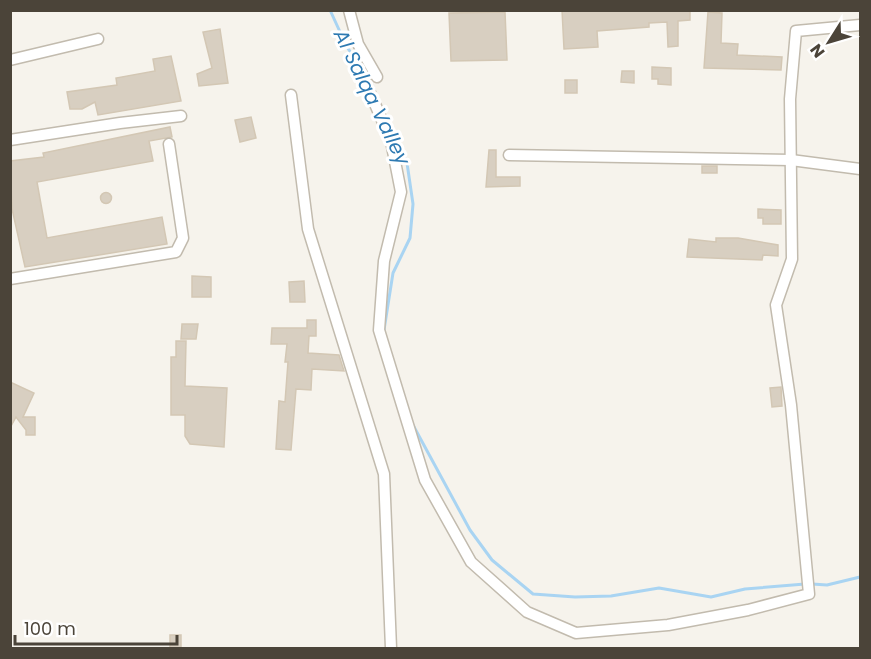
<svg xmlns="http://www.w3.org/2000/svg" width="871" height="659" font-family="Poppins,sans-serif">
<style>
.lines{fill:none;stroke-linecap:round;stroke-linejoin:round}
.stream{stroke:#a9d4f2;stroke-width:3}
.building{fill:#d8cfc1;stroke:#d3c7b4;stroke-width:1.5}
.street-casing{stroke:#c2bbae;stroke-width:13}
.street{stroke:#fff;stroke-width:10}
.labels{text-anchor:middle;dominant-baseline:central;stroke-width:6;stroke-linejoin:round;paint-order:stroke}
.water-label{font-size:20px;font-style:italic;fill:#2e7ab2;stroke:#fff}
</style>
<rect width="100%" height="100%" fill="#f6f3ec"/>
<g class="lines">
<g class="stream">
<polyline points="330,10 346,45 366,78"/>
<polyline points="384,330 393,273 410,238 413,204 407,163 392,129"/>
<polyline points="413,425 470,530 492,560 533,594 575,597 611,596 659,588 711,597 745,589 805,584"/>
<polyline points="812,584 827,585 860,577"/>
</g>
</g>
<g class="building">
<polygon points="562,10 690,10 690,20 678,21 678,46 668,47 667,22 649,23 649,27 597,31 598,47 564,49"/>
<polygon points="505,12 507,60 451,61 449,13"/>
<polygon points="708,12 722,13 721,43 738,44 737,55 782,57 781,70 704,68"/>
<polygon points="220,29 228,83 199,86 197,74 212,68 203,32"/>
<polygon points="171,56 181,101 98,115 95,102 82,109 70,109 67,92 117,85 116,78 155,71 153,59"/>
<polygon points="652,67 671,68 671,85 658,84 658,79 652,79"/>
<polygon points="622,71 634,71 634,83 621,82"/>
<rect x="565" y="80" width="12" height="13"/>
<polygon points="251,117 256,138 240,142 235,120"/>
<polygon points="170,127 172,137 149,141 153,161 37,182 47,238 162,217 167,244 25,267 12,209 10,161 44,157 43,153"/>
<polygon points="489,150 496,150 496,177 520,177 520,186 486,187"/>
<rect x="702" y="166" width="15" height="7"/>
<circle cx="106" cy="198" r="5.5"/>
<polygon points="758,209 781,210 781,224 763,224 763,218 758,218"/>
<polygon points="716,238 738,238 778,245 778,256 763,255 762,260 687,257 689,239 716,242"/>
<polygon points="192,276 211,277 211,297 192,297"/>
<polygon points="304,281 305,302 290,302 289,282"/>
<polygon points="307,320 316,320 316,336 309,336 308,353 339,355 344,371 312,369 311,390 296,389 291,450 276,449 279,401 285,402 288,362 285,362 287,344 271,344 272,328 307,328"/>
<polygon points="182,324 198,324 196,339 181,339"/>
<polygon points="176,341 186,341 185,386 227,388 224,447 190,444 185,436 185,415 171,415 171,357 176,357"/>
<polygon points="10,382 34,393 23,417 35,417 35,435 26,435 26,430 16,417 10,428"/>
<polygon points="781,387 782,406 772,407 770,388"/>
<rect x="170" y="635" width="11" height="13"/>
</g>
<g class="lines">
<g class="street-casing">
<g id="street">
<polyline points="349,10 358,44 377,77"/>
<polyline points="10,60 98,39"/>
<polyline points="365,81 391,141 401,192 384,261 379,330 425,480 471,562 527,612 576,633 668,625 748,610 809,594 791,405 776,305 792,259 790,99 796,31 860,25"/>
<polyline points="291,95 308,229 384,474 391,648"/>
<polyline points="10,140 120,123 181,116"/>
<polyline points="509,155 791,160 860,169"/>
<polyline points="10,279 176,252 183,238 169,144"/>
</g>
</g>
<use href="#street" class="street"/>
</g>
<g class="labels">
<g class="water-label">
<text transform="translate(372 97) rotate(64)">Al Salqa Valley</text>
</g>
</g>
<rect width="871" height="659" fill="none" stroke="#4b4439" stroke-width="24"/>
<g transform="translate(829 42) rotate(233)" stroke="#ffffff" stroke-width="4.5" paint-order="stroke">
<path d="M0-4.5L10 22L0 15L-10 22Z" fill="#4b4439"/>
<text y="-9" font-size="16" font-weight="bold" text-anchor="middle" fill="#4b4439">N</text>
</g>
<path d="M15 635v9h162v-9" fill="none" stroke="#4b4439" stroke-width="3"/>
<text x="24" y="635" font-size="18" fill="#4b4439" stroke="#ffffff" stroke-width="4.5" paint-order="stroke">100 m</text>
</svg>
